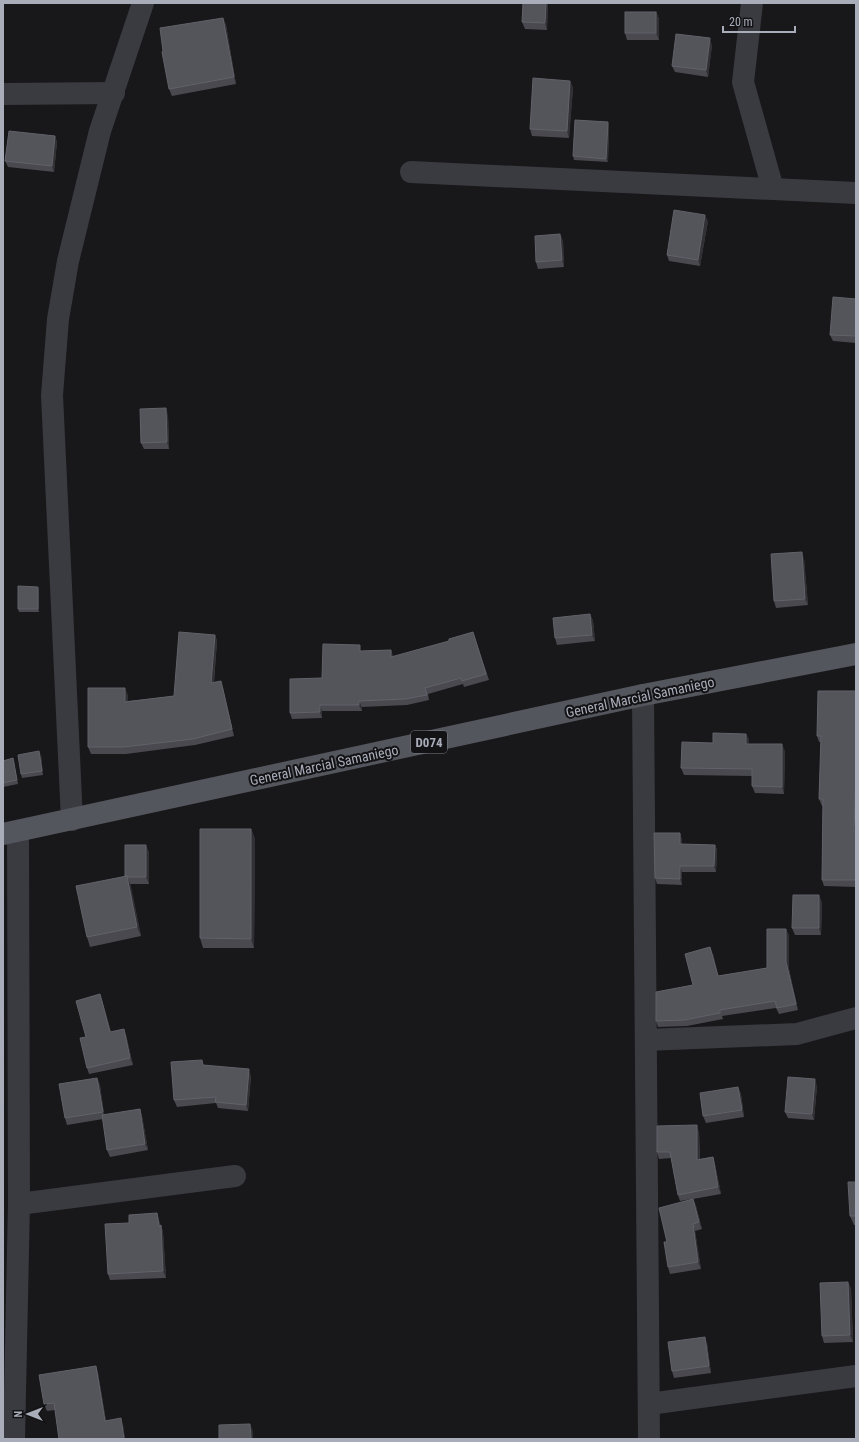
<svg xmlns="http://www.w3.org/2000/svg" width="859" height="1442" font-family="'Roboto Condensed',sans-serif">
<style>
.lines{fill:none;stroke-linecap:round;stroke-linejoin:round}
.minor{stroke:#3a3b41;stroke-width:22}
.major{stroke:#54565e;stroke-width:22}
.wall{fill:#49494f}
.shaded-wall{fill:#313135}
.building{fill:#54545b;stroke:#61626a}
.labels{text-anchor:middle;dominant-baseline:central;stroke-width:4;stroke-linejoin:round;paint-order:stroke}
.shield{fill:#131315;stroke:#7c7f88;stroke-width:1}
.shield-label{font-size:13px;font-weight:bold;fill:#a9adba}
.street-label{font-size:14px;fill:#a9adba;stroke:#131315}
</style>
<rect width="100%" height="100%" fill="#18181a"/>
<g class="lines">
<g class="minor">
<polyline points="752,3 743,82 773,189"/>
<polyline points="3,94 114,93"/>
<polyline points="411,172 856,193"/>
<polyline points="643,695 649,1439"/>
<polyline points="72,820 52,395 58,319 68,261 100,131 143,3"/>
<polyline points="646,1040 797,1034 856,1018"/>
<polyline points="19,1204 235,1176"/>
<polyline points="649,1404 856,1376"/>
<polyline points="14,1439 19,1204 18,831"/>
</g>
<polyline class="major" points="3,834 643,695 856,654"/>
</g>
<g class="wall">
<polygon points="548,3 547,30 525,29 522,22"/>
<polygon points="656,12 659,19 659,40 627,40 625,33"/>
<polygon points="223,18 226,25 236,84 172,96 169,89"/>
<polygon points="712,45 708,77 675,72 672,66"/>
<polygon points="570,81 573,88 569,138 532,136 530,129"/>
<polygon points="609,125 608,162 574,160 573,156"/>
<polygon points="55,136 57,142 54,172 8,167 5,161"/>
<polygon points="708,221 700,266 669,261 667,255"/>
<polygon points="560,234 563,241 564,267 538,269 536,262"/>
<polygon points="856,299 856,343 833,341 830,335"/>
<polygon points="168,415 169,449 144,449 141,443"/>
<polygon points="804,559 808,605 776,608 774,601"/>
<polygon points="39,590 39,612 19,612 18,609"/>
<polygon points="590,614 593,621 595,641 557,645 555,638"/>
<polygon points="215,635 217,641 214,683 223,688 234,736 195,745 126,754 91,754 88,747 128,695 128,701 174,696"/>
<polygon points="475,638 489,680 464,687 463,684 428,694 429,700 407,705 362,707 362,711 322,711 322,718 292,719 290,713 322,678 362,651 391,650 393,657"/>
<polygon points="856,691 856,887 824,886 822,880 823,806 822,806 819,799 821,742 819,742 817,736"/>
<polygon points="746,734 749,740 748,744 785,751 784,794 755,793 752,786 752,776 684,775 681,768 713,743"/>
<polygon points="41,755 43,775 22,778 21,774"/>
<polygon points="13,758 14,762 18,784 3,787 3,761"/>
<polygon points="251,829 255,839 254,948 203,948 200,938"/>
<polygon points="682,839 682,844 715,845 717,850 716,872 682,872 682,885 657,884 655,878"/>
<polygon points="149,852 149,884 130,884 141,936 90,947 87,937 125,876"/>
<polygon points="822,902 821,935 795,935 792,928"/>
<polygon points="789,935 789,969 798,1010 779,1014 776,1008 722,1016 723,1019 687,1026 658,1027 656,1021 693,985 713,954 718,976 767,968"/>
<polygon points="102,1000 111,1032 126,1035 133,1065 89,1074 87,1068 86,1037"/>
<polygon points="204,1065 251,1076 248,1111 218,1108 216,1103 177,1107 174,1100"/>
<polygon points="97,1078 100,1085 104,1115 140,1109 142,1116 148,1150 110,1157 107,1150 103,1119 67,1125 65,1118"/>
<polygon points="817,1086 814,1120 788,1118 785,1112"/>
<polygon points="738,1087 741,1094 744,1117 706,1123 703,1116"/>
<polygon points="699,1132 700,1159 713,1157 715,1164 721,1194 693,1199 696,1206 702,1229 695,1231 701,1269 670,1274 668,1267 667,1242 692,1199 680,1201 678,1195 671,1158 659,1159 657,1152"/>
<polygon points="856,1182 856,1225 854,1225 850,1216"/>
<polygon points="157,1213 159,1220 160,1225 161,1225 163,1232 166,1278 110,1280 108,1274 129,1223"/>
<polygon points="848,1282 851,1289 853,1342 824,1343 822,1336"/>
<polygon points="707,1343 711,1373 674,1378 672,1371"/>
<polygon points="96,1366 98,1373 106,1421 123,1425 125,1439 59,1439 55,1410 47,1411 44,1404"/>
</g>
<g class="shaded-wall">
<polygon points="546,3 548,3 547,30 545,23"/>
<polygon points="656,12 659,19 659,40 656,33"/>
<polygon points="223,18 226,25 236,84 234,77"/>
<polygon points="710,38 712,45 708,77 706,70"/>
<polygon points="570,81 573,88 569,138 567,131"/>
<polygon points="608,122 609,125 608,162 606,159"/>
<polygon points="55,136 57,142 54,172 52,166"/>
<polygon points="705,215 708,221 700,266 698,260"/>
<polygon points="560,234 563,241 564,267 562,260"/>
<polygon points="166,408 168,415 169,449 167,442"/>
<polygon points="802,552 804,559 808,605 805,599"/>
<polygon points="38,587 39,590 39,612 38,609"/>
<polygon points="590,614 593,621 595,641 592,635"/>
<polygon points="215,635 217,641 213,690 211,683"/>
<polygon points="391,650 393,656 393,663 391,657"/>
<polygon points="221,681 223,688 234,736 232,729"/>
<polygon points="125,688 128,695 128,708 125,702"/>
<polygon points="359,701 362,707 362,711 359,705"/>
<polygon points="320,705 322,711 322,718 320,712"/>
<polygon points="746,734 749,740 748,750 746,744"/>
<polygon points="782,744 785,751 784,794 782,787"/>
<polygon points="39,751 41,755 43,775 42,771"/>
<polygon points="856,772 856,835 854,831"/>
<polygon points="251,829 255,839 254,948 251,939"/>
<polygon points="680,833 682,839 682,850 680,844"/>
<polygon points="146,845 149,852 149,884 146,877"/>
<polygon points="715,845 717,850 716,872 714,866"/>
<polygon points="680,866 682,872 682,885 680,879"/>
<polygon points="127,876 131,886 141,936 137,927"/>
<polygon points="819,895 822,902 821,935 819,928"/>
<polygon points="786,929 789,935 789,969 798,1010 796,1004 786,962"/>
<polygon points="710,947 713,954 720,982 718,976"/>
<polygon points="100,994 102,1000 113,1038 110,1032"/>
<polygon points="124,1029 126,1035 133,1065 130,1058"/>
<polygon points="249,1069 251,1076 248,1111 246,1105"/>
<polygon points="97,1078 100,1085 105,1119 103,1112"/>
<polygon points="815,1079 817,1086 814,1120 812,1114"/>
<polygon points="738,1087 741,1094 744,1117 742,1110"/>
<polygon points="140,1109 142,1116 148,1150 145,1144"/>
<polygon points="697,1125 699,1132 700,1167 697,1160"/>
<polygon points="713,1157 715,1164 721,1194 718,1187"/>
<polygon points="693,1199 696,1206 702,1229 699,1222"/>
<polygon points="157,1213 159,1220 161,1232 159,1226"/>
<polygon points="693,1224 695,1231 701,1269 698,1262"/>
<polygon points="161,1225 163,1232 166,1278 163,1271"/>
<polygon points="848,1282 851,1289 853,1342 850,1335"/>
<polygon points="705,1337 707,1343 711,1373 709,1366"/>
<polygon points="96,1366 98,1373 107,1427 105,1421"/>
<polygon points="121,1418 123,1425 125,1439 124,1439"/>
<polygon points="250,1424 253,1431 253,1439 251,1439"/>
</g>
<g class="building">
<polygon points="523,3 546,3 545,23 522,22"/>
<rect x="625" y="12" width="31" height="21"/>
<polygon points="223,18 234,77 169,89 162,52 163,51 160,28"/>
<polygon points="676,34 710,38 706,70 672,66"/>
<polygon points="533,78 570,81 567,131 530,129"/>
<polygon points="575,120 608,122 606,159 573,156"/>
<polygon points="9,131 55,136 52,166 5,161"/>
<polygon points="674,210 705,215 698,260 667,255"/>
<polygon points="560,234 562,260 536,262 535,236"/>
<polygon points="833,297 856,299 856,336 830,335"/>
<polygon points="166,408 167,442 141,443 140,409"/>
<polygon points="802,552 805,599 774,601 771,554"/>
<polygon points="18,586 38,587 38,609 18,609"/>
<polygon points="590,614 592,635 555,638 553,618"/>
<polygon points="179,632 215,635 211,683 221,681 232,729 193,739 123,747 88,747 88,688 125,688 125,702 174,696"/>
<polygon points="473,632 486,674 462,681 461,678 425,688 427,695 405,699 359,701 359,705 320,705 320,712 290,713 290,679 322,678 323,644 360,645 360,651 391,650 391,657 449,641 449,639"/>
<polygon points="818,691 856,691 856,772 854,831 856,831 856,880 822,880 823,799 819,799 821,736 817,736"/>
<polygon points="713,733 746,734 746,744 782,744 782,787 752,786 752,769 681,768 682,742 713,743"/>
<polygon points="39,751 42,771 21,774 18,755"/>
<polygon points="13,758 17,780 3,783 3,761"/>
<polygon points="200,829 251,829 251,939 200,938"/>
<polygon points="654,833 680,833 680,844 715,845 714,866 680,866 680,879 655,878"/>
<polygon points="125,845 146,845 146,877 128,877 127,876 125,876"/>
<polygon points="127,876 137,927 87,937 76,886"/>
<polygon points="793,895 819,895 819,928 792,928"/>
<polygon points="767,929 786,929 786,962 796,1004 777,1008 775,1001 720,1010 720,1013 684,1020 656,1021 656,992 693,985 685,954 710,947 718,976 767,968"/>
<polygon points="100,994 110,1032 124,1029 130,1058 87,1068 80,1038 86,1037 76,1001"/>
<polygon points="202,1060 203,1065 249,1069 246,1105 215,1102 216,1097 174,1100 171,1062"/>
<polygon points="788,1077 815,1079 812,1114 785,1112"/>
<polygon points="97,1078 103,1112 65,1118 59,1084"/>
<polygon points="738,1087 742,1110 703,1116 700,1093"/>
<polygon points="140,1109 145,1144 107,1150 102,1115"/>
<polygon points="697,1125 697,1160 713,1157 718,1187 678,1195 670,1152 657,1152 657,1126"/>
<polygon points="848,1182 856,1182 856,1216 850,1216"/>
<polygon points="693,1199 699,1222 693,1224 698,1262 668,1267 664,1242 667,1242 659,1208"/>
<polygon points="157,1213 159,1226 161,1225 163,1271 108,1274 105,1224 129,1223 129,1215"/>
<polygon points="848,1282 850,1335 822,1336 820,1283"/>
<polygon points="705,1337 709,1366 672,1371 668,1342"/>
<polygon points="96,1366 105,1421 121,1418 124,1439 59,1439 54,1403 44,1404 39,1375"/>
<polygon points="250,1424 251,1439 219,1439 219,1425"/>
</g>
<g class="labels">
<rect class="shield" x="411" y="731" width="36" height="22" rx="3"/>
<g class="shield-label">
<text x="429" y="742">D074</text>
</g>
<g class="street-label">
<text transform="translate(640 697) rotate(-12)">General Marcial Samaniego</text>
<text transform="translate(324 765) rotate(-12)">General Marcial Samaniego</text>
</g>
</g>
<rect width="859" height="1442" fill="none" stroke="#a9adba" stroke-width="8"/>
<g transform="translate(28 1414) rotate(270)" stroke="#131315" stroke-width="3" paint-order="stroke">
<path d="M0-3L7 15L0 10L-7 15Z" fill="#a9adba"/>
<text y="-6" font-size="11" font-weight="bold" text-anchor="middle" fill="#a9adba">N</text>
</g>
<path d="M723 26v6h72v-6" fill="none" stroke="#a9adba" stroke-width="2"/>
<text x="729" y="26" font-size="12" fill="#a9adba" stroke="#131315" stroke-width="3" paint-order="stroke">20 m</text>
</svg>
